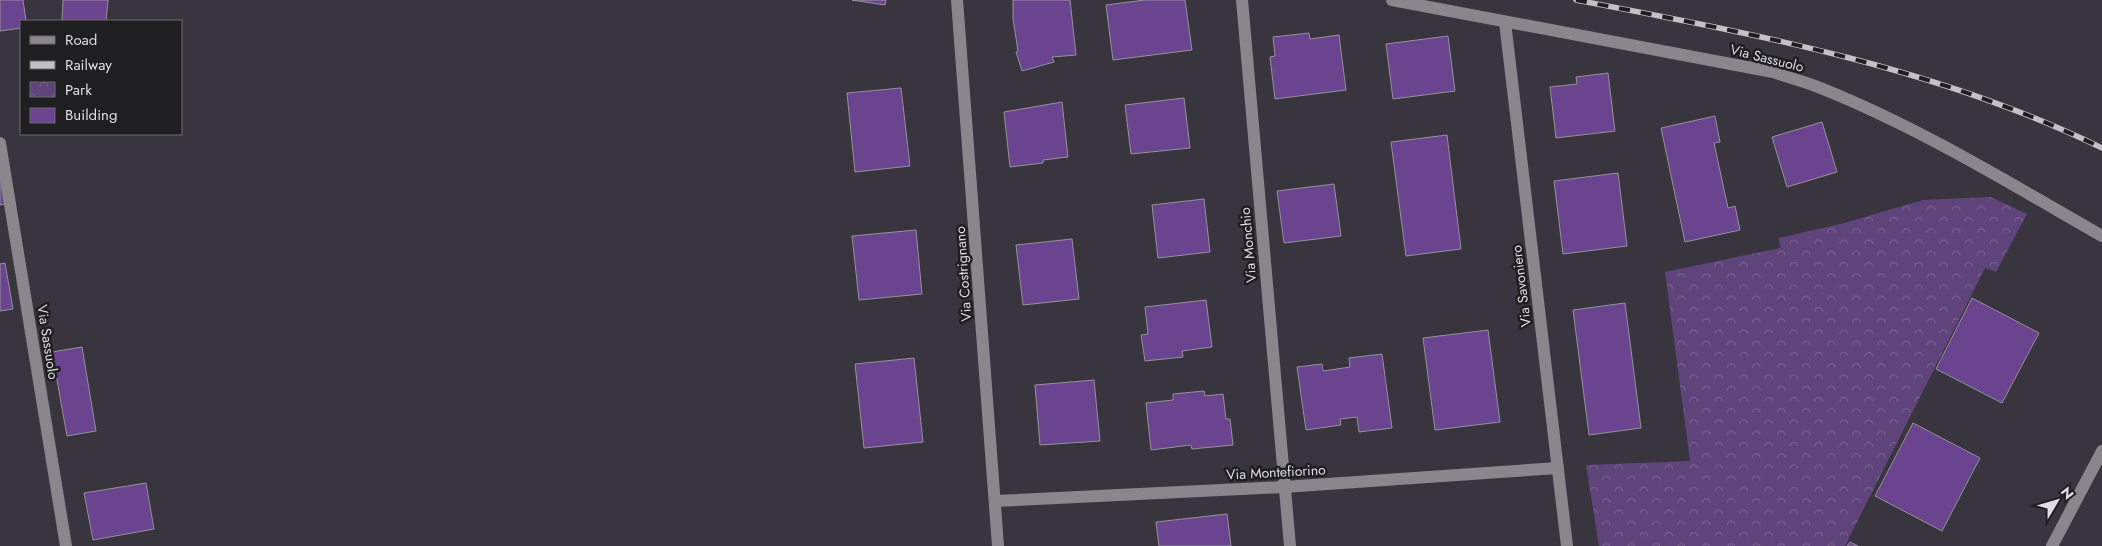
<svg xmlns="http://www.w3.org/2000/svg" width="2102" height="546" font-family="Jost,sans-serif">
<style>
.park{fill:url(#park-crowns)}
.building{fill:#6a448f;stroke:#95919a}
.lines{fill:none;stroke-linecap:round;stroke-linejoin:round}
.minor{stroke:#89878c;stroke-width:12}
.rail-casing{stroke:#c3c0c6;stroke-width:5.5}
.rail{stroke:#1f1e21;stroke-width:4;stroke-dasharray:11;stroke-linecap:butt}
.labels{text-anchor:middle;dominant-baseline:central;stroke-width:5;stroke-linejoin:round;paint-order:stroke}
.street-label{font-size:14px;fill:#dfdde2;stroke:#1f1e21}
</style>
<defs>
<pattern id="park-crowns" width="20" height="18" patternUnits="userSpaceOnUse" patternTransform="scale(1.25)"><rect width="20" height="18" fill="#5f447b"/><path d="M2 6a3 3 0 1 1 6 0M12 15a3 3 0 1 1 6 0" fill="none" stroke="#765f8d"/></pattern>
</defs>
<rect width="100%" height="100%" fill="#39353e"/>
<polygon class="park" points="1991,197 2027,214 1996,272 1985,268 1845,546 1599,546 1586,465 1690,461 1665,272 1780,248 1779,238 1844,223 1923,200"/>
<g class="building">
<polygon points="0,0 23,0 26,21 21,21 21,28 0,31"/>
<polygon points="63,0 108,0 106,21 62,21"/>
<polygon points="852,0 886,0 885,5"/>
<polygon points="1013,0 1070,0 1076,55 1052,57 1054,62 1022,71 1016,52 1018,51 1013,19"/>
<polygon points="1145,0 1185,0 1192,50 1113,60 1106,5"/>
<polygon points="1309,33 1310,39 1339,35 1346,90 1275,99 1270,57 1275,56 1273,37"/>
<polygon points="1448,36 1455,91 1393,99 1386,44"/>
<polygon points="1608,73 1615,131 1556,138 1550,87 1577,84 1576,77"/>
<polygon points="901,88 910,166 855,172 847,93"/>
<polygon points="1184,98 1190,148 1131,154 1125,105"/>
<polygon points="1062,102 1068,157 1043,160 1043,163 1010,167 1004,112"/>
<polygon points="1715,116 1720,142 1714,143 1728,208 1735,206 1740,230 1685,242 1661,128"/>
<polygon points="1822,122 1837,172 1787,187 1772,137"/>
<polygon points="1447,135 1461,249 1406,256 1391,142"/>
<polygon points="1618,173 1627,246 1563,254 1554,181"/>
<polygon points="0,174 5,204 0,205"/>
<polygon points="1334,184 1341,236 1284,243 1277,191"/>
<polygon points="1204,199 1210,252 1158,258 1152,205"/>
<polygon points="916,230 922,294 859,300 852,236"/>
<polygon points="1072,239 1079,299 1023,305 1016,245"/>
<polygon points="5,263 13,309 0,311 0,264"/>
<polygon points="1972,298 2039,333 2002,403 1936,369"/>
<polygon points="1206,300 1212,347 1182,351 1183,357 1145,361 1141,335 1148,334 1145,307"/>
<polygon points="1625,303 1641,428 1589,435 1573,310"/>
<polygon points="1488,330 1500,422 1435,430 1423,338"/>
<polygon points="82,347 96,431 67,436 52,352"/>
<polygon points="1382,354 1392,428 1359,432 1357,417 1340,419 1341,425 1306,430 1297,367 1322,364 1323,371 1350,367 1349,358"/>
<polygon points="914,358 923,442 864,448 855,364"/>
<polygon points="1094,380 1100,441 1040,445 1035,385"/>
<polygon points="1204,391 1205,396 1223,394 1226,419 1230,419 1233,445 1192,449 1191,445 1151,450 1146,403 1173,400 1173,394"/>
<polygon points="1913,423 1980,458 1942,531 1875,496"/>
<polygon points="146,483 154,529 93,540 84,493"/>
<polygon points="1227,514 1231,546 1159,546 1156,522"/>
<polygon points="1850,542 1858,546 1847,546"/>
</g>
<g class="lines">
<g class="minor">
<polyline points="957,0 998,546"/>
<polyline points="1242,0 1290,546"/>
<path d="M1392,0l381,72c16,6 34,10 50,17 97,39 188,95 279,147"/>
<polyline points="1505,22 1567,546"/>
<polyline points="0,143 66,546"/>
<polyline points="995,501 1284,487 1558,468"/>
<polyline points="2052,546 2102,451"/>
</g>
<g class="rail-casing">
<path id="rail" d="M1576,0c179,34 362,68 526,148"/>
</g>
<use href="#rail" class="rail"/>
</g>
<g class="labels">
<g class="street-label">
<text transform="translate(1767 58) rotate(14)">Via Sassuolo</text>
<text transform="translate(1248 245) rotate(-95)">Via Monchio</text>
<text transform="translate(963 274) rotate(-94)">Via Costrignano</text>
<text transform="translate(1521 286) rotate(-97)">Via Savoniero</text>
<text transform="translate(48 342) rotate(81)">Via Sassuolo</text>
<text transform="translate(1276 472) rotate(-3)">Via Montefiorino</text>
</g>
</g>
<rect x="20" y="20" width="162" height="115" fill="#1f1e21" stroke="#6c6a6e"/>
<rect x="30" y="36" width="25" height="8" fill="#89878c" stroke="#6c6a6e"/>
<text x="65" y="45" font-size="15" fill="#dfdde2">Road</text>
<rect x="30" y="61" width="25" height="8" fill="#c3c0c6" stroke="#6c6a6e"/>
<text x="65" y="70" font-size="15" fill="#dfdde2">Railway</text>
<rect x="30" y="82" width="25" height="15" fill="url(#park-crowns)" stroke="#6c6a6e"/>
<text x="65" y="95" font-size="15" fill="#dfdde2">Park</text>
<rect x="30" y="108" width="25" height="15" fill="#6a448f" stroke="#6c6a6e"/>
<text x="65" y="120" font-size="15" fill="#dfdde2">Building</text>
<g transform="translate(2057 501) rotate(52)" stroke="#1f1e21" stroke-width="4" paint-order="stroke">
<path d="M0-4L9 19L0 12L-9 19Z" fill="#dfdde2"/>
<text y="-8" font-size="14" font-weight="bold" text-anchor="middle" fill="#dfdde2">N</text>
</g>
</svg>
